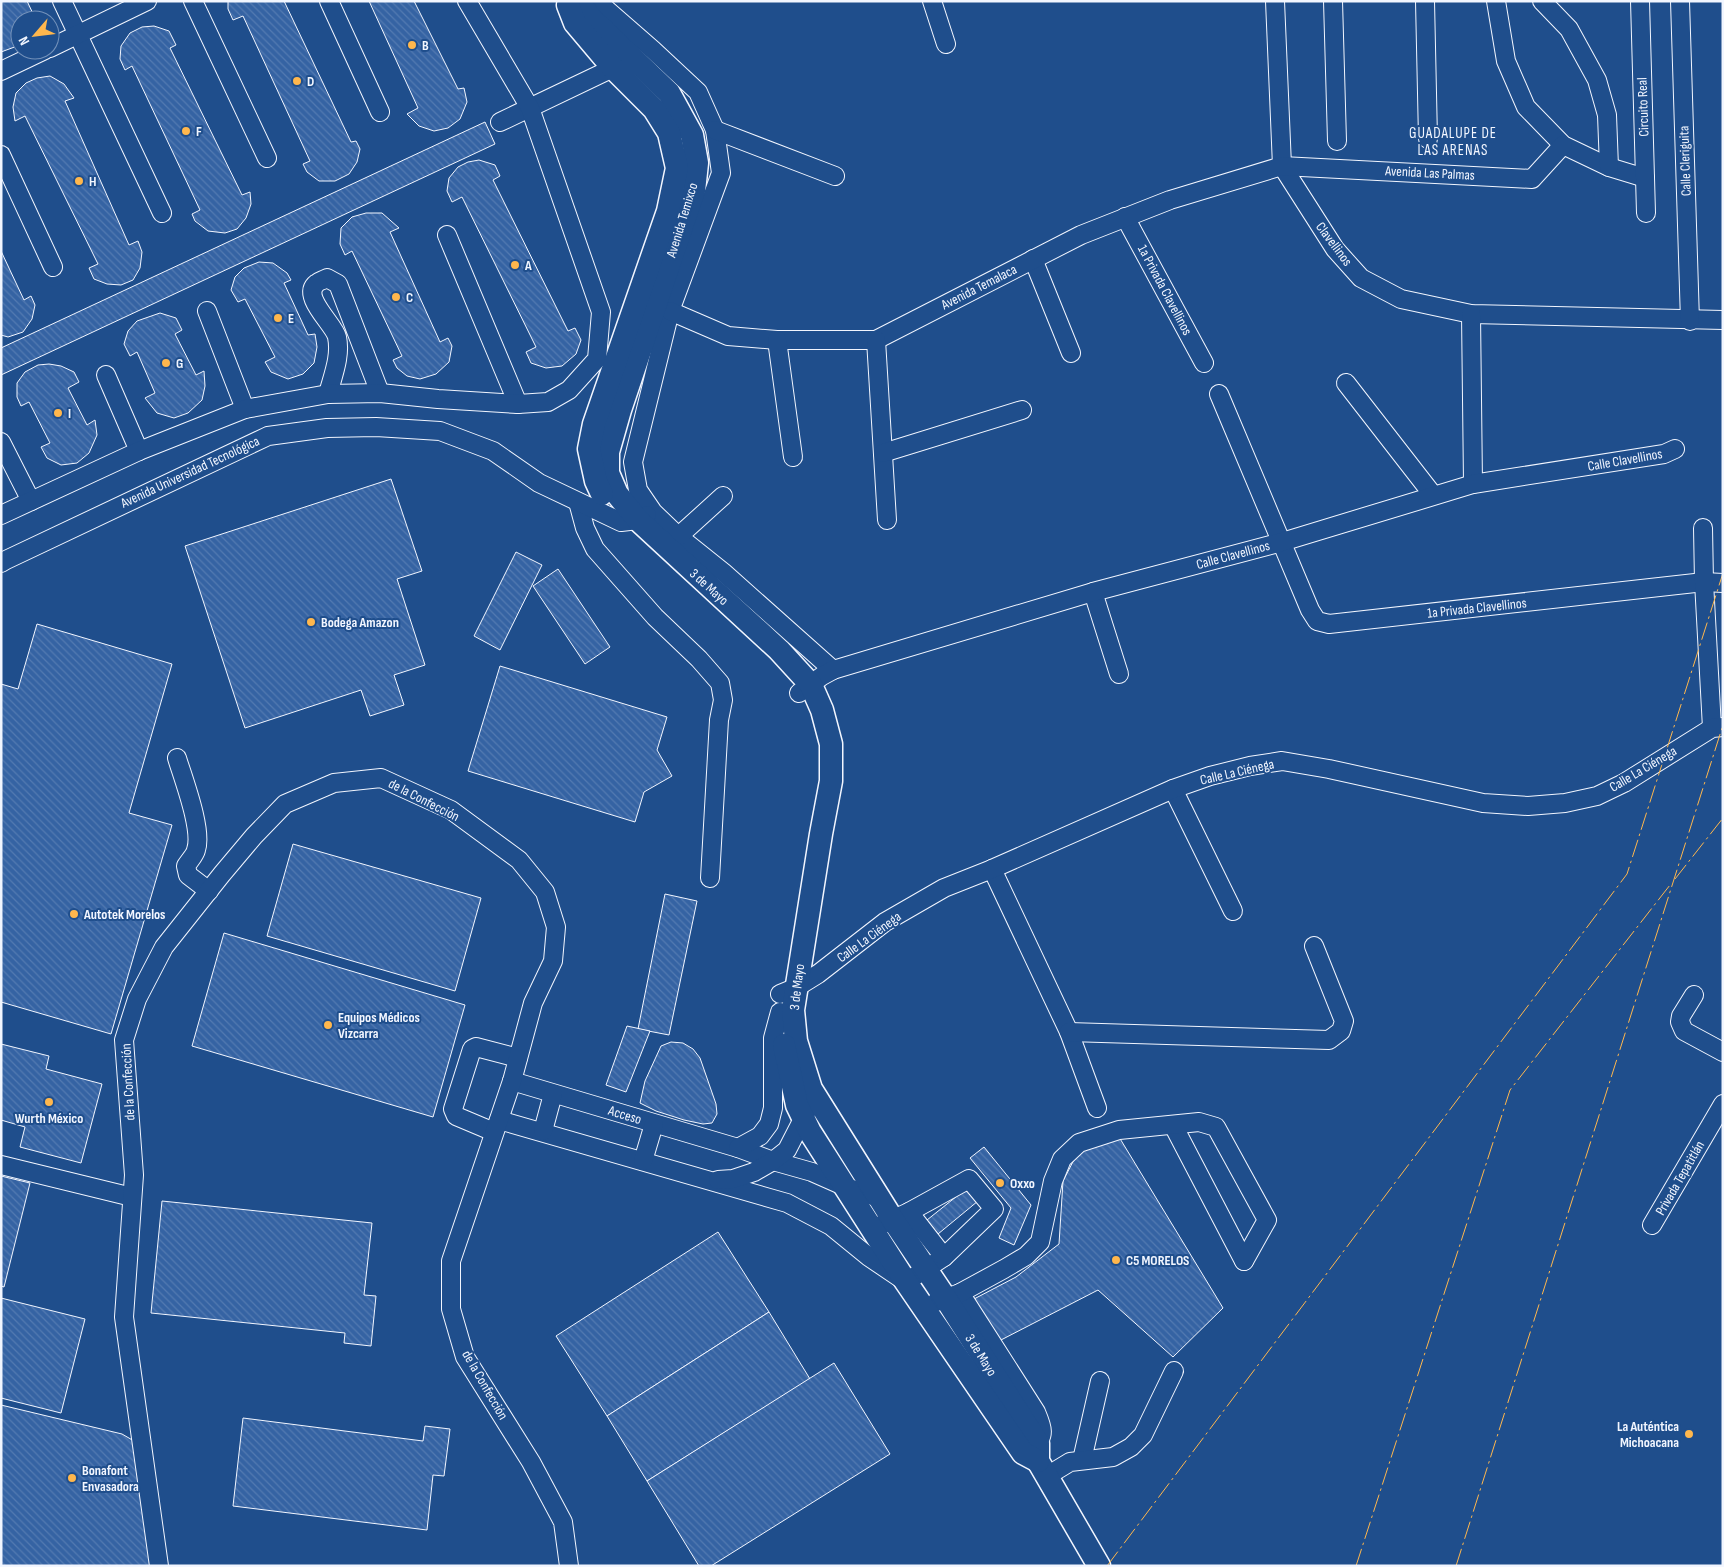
<svg xmlns="http://www.w3.org/2000/svg" width="1724" height="1567" font-family="'Sofia Sans Condensed',sans-serif">
<style>
.building{fill:url(#building-back-hatch);stroke:#f2f6ff}
.lines{fill:none;stroke-linecap:round;stroke-linejoin:round}
.minor-casing{stroke:#f2f6ff;stroke-width:20}
.major-casing{stroke:#f2f6ff;stroke-width:25}
.minor{stroke:#1f4e8c;stroke-width:18}
.major{stroke:#1f4e8c;stroke-width:22}
.power{stroke:#ffb74d;stroke-width:1;stroke-dasharray:18 4 2.5 4;stroke-linecap:butt}
.poi-dot{fill:#ffb74d;stroke:#1f4e8c;stroke-width:2}
.labels{text-anchor:middle;dominant-baseline:central;stroke-width:4;stroke-linejoin:round;paint-order:stroke}
.poi-label{font-size:14px;font-weight:bold;fill:#f2f6ff;stroke:#1f4e8c;text-anchor:start}
.street-label{font-size:14px;fill:#f2f6ff;stroke:#1f4e8c}
.neighbourhood-label{font-size:15px;letter-spacing:1px;fill:#f2f6ff;stroke:#1f4e8c}
</style>
<defs>
<pattern id="building-back-hatch" width="6" height="6" patternUnits="userSpaceOnUse" patternTransform="scale(1.25)"><rect width="6" height="6" fill="#3563a3"/><path d="M-1 5l2 2M0 0l6 6M5-1l2 2" fill="none" stroke="#537ab1"/></pattern>
</defs>
<rect width="100%" height="100%" fill="#1f4e8c"/>
<g class="building">
<polygon points="1,1 27,1 36,20 20,20 20,45 1,52"/>
<polygon points="228,1 284,1 351,142 356,141 360,149 357,162 349,174 335,181 319,181 307,172 303,164 310,161 243,16 233,20 228,9"/>
<polygon points="369,1 414,1 458,89 464,88 467,102 460,119 448,128 434,131 419,126 407,114 418,108"/>
<polygon points="154,26 169,31 176,45 170,48 242,195 250,192 251,204 246,218 237,229 225,233 208,231 195,221 192,214 200,210 132,66 125,70 120,59 121,46 130,33 142,27"/>
<polygon points="50,76 64,84 74,98 65,101 129,245 138,241 142,252 140,268 133,280 121,285 107,284 94,279 89,268 98,264 25,116 15,121 13,107 16,93 26,83 37,78"/>
<polygon points="485,122 495,144 1,375 1,348"/>
<polygon points="479,160 495,165 500,176 493,180 568,331 575,328 581,340 576,354 562,366 546,368 531,363 526,352 536,347 462,197 452,202 447,191 449,178 458,167 468,162"/>
<polygon points="366,213 382,213 399,228 390,232 440,342 448,338 452,346 449,362 436,374 420,379 407,376 397,368 393,360 402,356 352,251 345,255 340,244 341,228 352,217"/>
<polygon points="1,251 24,300 31,296 35,305 32,319 23,332 8,337 1,335"/>
<polygon points="259,262 273,263 287,273 291,280 284,283 308,335 315,334 317,347 314,363 303,374 288,379 271,372 265,362 275,357 245,299 238,302 231,290 235,277 244,268"/>
<polygon points="160,313 176,318 182,330 175,334 196,375 204,371 205,386 202,400 188,413 174,418 157,413 145,398 155,393 137,352 130,356 124,344 128,331 137,321"/>
<polygon points="49,364 61,366 74,372 79,382 68,388 87,425 95,420 97,435 89,453 77,463 61,465 47,458 41,447 50,443 29,402 21,406 17,397 17,383 25,372 38,365"/>
<polygon points="391,479 422,571 397,579 425,665 394,675 404,705 370,716 361,690 245,728 185,546"/>
<polygon points="516,552 542,565 500,650 474,636"/>
<polygon points="558,569 610,647 585,664 533,586"/>
<polygon points="37,624 172,664 129,813 172,825 111,1034 1,1002 1,684 18,689"/>
<polygon points="500,666 667,717 657,750 672,776 644,792 635,822 468,771"/>
<polygon points="293,844 481,898 455,991 267,936"/>
<polygon points="665,894 697,901 669,1035 638,1029"/>
<polygon points="224,933 465,1005 433,1117 192,1046"/>
<polygon points="627,1026 650,1031 626,1092 606,1085"/>
<polygon points="671,1042 683,1043 693,1049 700,1058 716,1104 717,1114 712,1123 703,1124 684,1120 656,1111 640,1103 645,1081 661,1046"/>
<polygon points="1,1044 49,1056 46,1069 102,1084 81,1163 20,1147 25,1127 1,1120"/>
<polygon points="1119,1137 1223,1308 1173,1357 1098,1290 999,1341 974,1299 1016,1277 1059,1244 1063,1181 1079,1150"/>
<polygon points="984,1147 1031,1205 1014,1245 999,1238 1011,1208 970,1158"/>
<polygon points="1,1176 30,1183 4,1287 1,1286"/>
<polygon points="967,1188 978,1201 938,1234 927,1220"/>
<polygon points="162,1201 372,1223 364,1295 376,1296 371,1346 344,1343 345,1333 151,1313"/>
<polygon points="718,1232 769,1312 607,1416 556,1336"/>
<polygon points="1,1298 85,1319 61,1413 1,1398"/>
<polygon points="769,1312 810,1379 647,1481 607,1416"/>
<polygon points="834,1363 890,1454 711,1566 699,1566 647,1481"/>
<polygon points="1,1405 122,1434 134,1441 156,1566 1,1566"/>
<polygon points="243,1418 423,1441 425,1426 450,1429 444,1476 433,1475 427,1530 233,1506"/>
</g>
<g class="lines">
<g class="minor-casing">
<g id="minor">
<polyline points="62,1 162,213"/>
<polyline points="193,1 267,158"/>
<polyline points="329,1 380,112"/>
<polyline points="600,1 606,9 653,50 698,92 715,130 721,173 670,311 633,462 638,490 653,512 678,536 723,572 833,670"/>
<polyline points="932,1 946,44"/>
<polyline points="1275,1 1282,166 1335,249 1361,278 1401,299 1471,314 1723,320"/>
<polyline points="1333,1 1337,141"/>
<polyline points="1425,1 1428,139"/>
<polyline points="1496,1 1506,61 1526,107 1563,145 1609,167 1645,178"/>
<polyline points="1542,1 1569,29 1597,80 1607,115 1609,167"/>
<polyline points="1640,1 1646,213"/>
<polyline points="1680,1 1690,321"/>
<polyline points="50,48 147,1"/>
<polyline points="1,71 45,50"/>
<polyline points="500,122 613,68 622,62"/>
<polyline points="715,130 835,176"/>
<polyline points="1,155 53,267"/>
<polyline points="1125,217 1204,363"/>
<polyline points="447,235 518,404"/>
<polyline points="1033,259 1071,353"/>
<polyline points="207,311 245,409"/>
<polyline points="670,311 728,336 777,340 876,340 1081,235 1170,200 1282,166 1532,179 1563,145"/>
<polyline points="1471,314 1473,484"/>
<polyline points="777,340 793,457"/>
<polyline points="876,340 887,520"/>
<polyline points="106,375 139,451"/>
<polyline points="1346,383 1433,495"/>
<path d="M328,394c5,-19 13,-38 9,-57 -3,-13 -37,-41 -20,-54 2,-2 7,-3 10,-5l11,6 42,109"/>
<polyline points="1219,394 1310,610 1317,621 1329,624 1704,582 1723,583"/>
<polyline points="1,442 31,501"/>
<polyline points="883,453 1022,410"/>
<polyline points="578,502 585,528 595,549 655,617 699,659 720,683 723,700 719,720 710,878"/>
<polyline points="1,515 139,451 245,409 328,394 380,393 438,399 518,404 548,402 569,390 597,359 601,312 530,108 467,1"/>
<polyline points="1703,528 1704,582 1712,728"/>
<polyline points="670,544 723,496"/>
<polyline points="1,563 6,560 268,436 327,428 376,427 440,431 493,451 539,483 621,522 638,520 647,515"/>
<polyline points="1093,592 1119,674"/>
<polyline points="799,693 822,676 833,670 1093,592 1282,542 1473,484 1664,454 1675,449"/>
<path d="M177,758c6,20 26,72 19,92 -1,5 -7,11 -10,16l2,9 21,16"/>
<polyline points="1173,789 1233,911"/>
<polyline points="992,869 1069,1032 1097,1108"/>
<polyline points="780,994 797,987 818,974 885,922 944,888 992,869 1173,789 1210,776 1250,766 1282,761 1329,769 1483,803 1528,806 1565,803 1597,796 1624,783 1712,728 1723,727"/>
<polyline points="1694,995 1681,1016 1680,1022 1684,1031 1723,1052"/>
<polyline points="1069,1032 1329,1040 1341,1031 1344,1021 1314,946"/>
<polyline points="512,1081 738,1148 773,1161 812,1172 846,1187 879,1198"/>
<polyline points="499,1120 787,1203 831,1226 869,1257 906,1282 944,1257 994,1209 969,1179 909,1212 881,1225"/>
<polyline points="1173,1125 1244,1261"/>
<polyline points="543,1131 553,1094"/>
<polyline points="494,1132 456,1116 453,1109 472,1049 476,1047 518,1058"/>
<polyline points="738,1148 760,1136 769,1124 773,1108 773,1038 780,1012"/>
<polyline points="643,1161 654,1124"/>
<polyline points="1,1165 132,1197"/>
<polyline points="718,1180 733,1179 754,1172 773,1161 787,1150 807,1111"/>
<polyline points="909,1212 944,1257"/>
<polyline points="1652,1225 1723,1104"/>
<path d="M960,1293l76,119c6,14 11,25 -4,35"/>
<polyline points="936,1302 960,1293 1004,1269 1026,1256 1040,1242 1053,1181 1062,1159 1079,1143 1119,1130 1199,1122 1216,1127 1267,1220 1244,1261"/>
<polyline points="1082,1460 1100,1381"/>
<polyline points="1047,1476 1070,1462 1113,1457 1131,1447 1143,1435 1174,1371"/>
<polyline points="159,1566 124,1317 134,1175 124,1040 137,999 164,947 222,874 254,836 285,804 334,783 381,778 451,810 519,860 545,892 556,927 553,961 533,1003 512,1081 451,1261 451,1309 465,1357 531,1462 563,1522 569,1566"/>
</g>
</g>
<g class="major-casing">
<g id="major">
<polyline points="579,1 590,17 669,93 692,135 697,163 694,191 620,410 608,452 608,473 617,494 638,520 779,650 811,685 822,710 831,744 831,781 821,834 793,1010 796,1041 811,1089 893,1220 946,1299 1038,1443 1038,1461 1099,1566"/>
<polyline points="568,5 575,23 613,68 654,109 669,133 677,168 668,211 594,424 589,449 596,481 602,494"/>
<polyline points="784,1045 797,1105 810,1132 906,1282 1023,1453 1038,1461"/>
</g>
</g>
<use href="#minor" class="minor"/>
<use href="#major" class="major"/>
<g class="power">
<polyline points="1675,879 1723,818"/>
<polyline points="1107,1566 1627,874 1723,573"/>
<polyline points="1356,1566 1510,1090 1670,885"/>
<polyline points="1456,1566 1723,725"/>
</g>
</g>
<g class="poi-dot">
<circle cx="412" cy="45" r="5"/>
<circle cx="297" cy="81" r="5"/>
<circle cx="186" cy="131" r="5"/>
<circle cx="79" cy="181" r="5"/>
<circle cx="515" cy="265" r="5"/>
<circle cx="396" cy="297" r="5"/>
<circle cx="278" cy="318" r="5"/>
<circle cx="166" cy="363" r="5"/>
<circle cx="58" cy="413" r="5"/>
<circle cx="311" cy="622" r="5"/>
<circle cx="74" cy="914" r="5"/>
<circle cx="328" cy="1025" r="5"/>
<circle cx="49" cy="1102" r="5"/>
<circle cx="1000" cy="1183" r="5"/>
<circle cx="1116" cy="1260" r="5"/>
<circle cx="1689" cy="1434" r="5"/>
<circle cx="72" cy="1478" r="5"/>
</g>
<g class="labels">
<g class="poi-label">
<text x="422" y="45">B</text>
<text x="307" y="81">D</text>
<text x="196" y="131">F</text>
<text x="89" y="181">H</text>
<text x="525" y="265">A</text>
<text x="406" y="297">C</text>
<text x="288" y="318">E</text>
<text x="176" y="363">G</text>
<text x="68" y="413">I</text>
<text x="321" y="622">Bodega Amazon</text>
<text x="84" y="914">Autotek Morelos</text>
<text x="338" y="1017">Equipos Médicos<tspan x="338" dy="16">Vizcarra</tspan></text>
<text x="49" y="1118" text-anchor="middle">Wurth México</text>
<text x="1010" y="1183">Oxxo</text>
<text x="1126" y="1260">C5 MORELOS</text>
<text x="1679" y="1426" text-anchor="end">La Auténtica<tspan x="1679" dy="16">Michoacana</tspan></text>
<text x="82" y="1470">Bonafont<tspan x="82" dy="16">Envasadora</tspan></text>
</g>
<g class="street-label">
<text transform="translate(1643 107) rotate(-92)">Circuito Real</text>
<text transform="translate(1685 161) rotate(-92)">Calle Cleriguita</text>
<text transform="translate(1430 173) rotate(3)">Avenida Las Palmas</text>
<text transform="translate(682 220) rotate(-73)">Avenida Temixco</text>
<text transform="translate(1334 244) rotate(53)">Clavellinos</text>
<text transform="translate(979 287) rotate(-27)">Avenida Temalaca</text>
<text transform="translate(1165 290) rotate(62)">1a Privada Clavellinos</text>
<text transform="translate(1625 460) rotate(-10)">Calle Clavellinos</text>
<text transform="translate(190 472) rotate(-25)">Avenida Universidad Tecnológica</text>
<text transform="translate(1233 555) rotate(-15)">Calle Clavellinos</text>
<text transform="translate(709 587) rotate(42)">3 de Mayo</text>
<text transform="translate(1477 608) rotate(-6)">1a Privada Clavellinos</text>
<text transform="translate(1643 769) rotate(-31)">Calle La Ciénega</text>
<text transform="translate(1237 772) rotate(-13)">Calle La Ciénega</text>
<text transform="translate(424 800) rotate(27)">de la Confección</text>
<text transform="translate(869 937) rotate(-36)">Calle La Ciénega</text>
<text transform="translate(797 987) rotate(-83)">3 de Mayo</text>
<text transform="translate(128 1082) rotate(-93)">de la Confección</text>
<text transform="translate(625 1115) rotate(17)">Acceso</text>
<text transform="translate(1680 1178) rotate(-60)">Privada Tepatitlán</text>
<text transform="translate(981 1355) rotate(58)">3 de Mayo</text>
<text transform="translate(485 1385) rotate(60)">de la Confección</text>
</g>
<g class="neighbourhood-label">
<text x="1453" y="133">GUADALUPE DE<tspan x="1453" dy="17">LAS ARENAS</tspan></text>
</g>
</g>
<rect width="1724" height="1567" fill="none" stroke="#f2f6ff" stroke-width="5"/>
<g transform="translate(35 35) rotate(242)"><circle r="24" fill="#1f4e8c" stroke="#7391ba"/>
<path d="M0-4L9 19L0 12L-9 19Z" fill="#ffb74d"/>
<text y="-8" font-size="14" font-weight="bold" text-anchor="middle" fill="#f2f6ff">N</text>
</g>
</svg>
